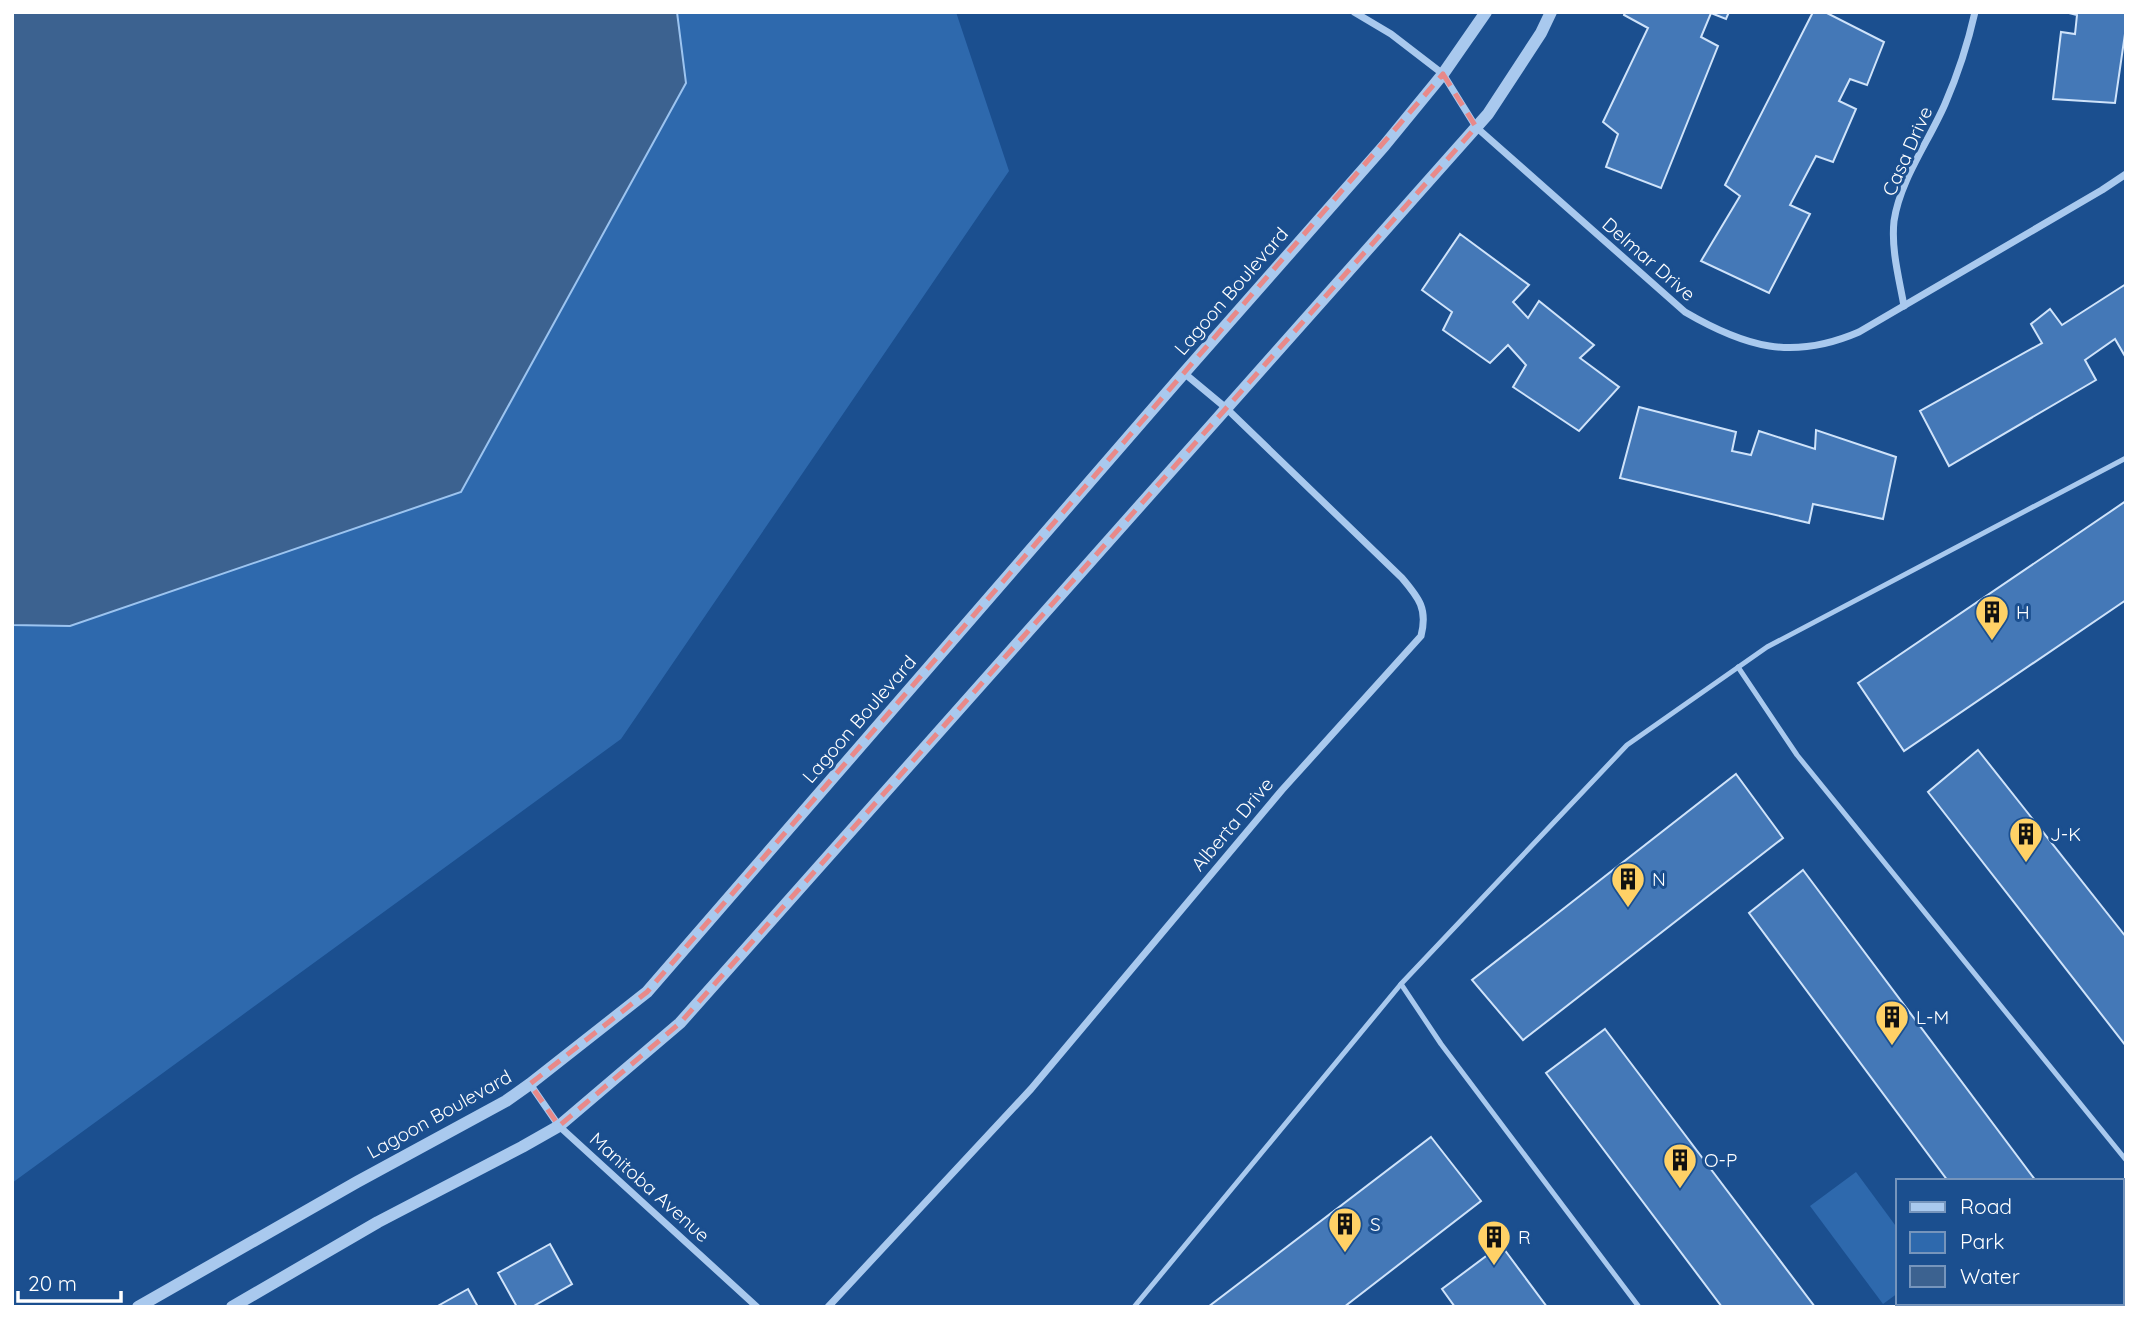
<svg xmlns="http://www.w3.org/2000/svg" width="2138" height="1319" font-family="Quicksand,sans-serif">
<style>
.green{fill:#2e69ad}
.water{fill:#3c6290;stroke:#9cc4f0;stroke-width:2}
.building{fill:#4478b7;stroke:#cfe3fa;stroke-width:2}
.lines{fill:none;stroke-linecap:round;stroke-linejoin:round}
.service{stroke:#a9c9ee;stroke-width:5}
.minor{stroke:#a9c9ee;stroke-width:7}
.tertiary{stroke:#a9c9ee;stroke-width:12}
.marked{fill:none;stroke:#e88989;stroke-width:5;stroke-dasharray:14 9;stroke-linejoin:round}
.labels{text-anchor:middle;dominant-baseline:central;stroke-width:6;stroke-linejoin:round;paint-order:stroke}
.street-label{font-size:19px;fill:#fff;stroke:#1b4f8f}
.poi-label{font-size:19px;fill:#fff;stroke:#1b4f8f;text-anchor:start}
</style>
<rect width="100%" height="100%" fill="#1b4f8f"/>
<g class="green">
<polygon points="677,12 956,12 1009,171 621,739 12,1183 12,625 70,626 461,492 686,83"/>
<polygon points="1856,1172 1898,1229 1898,1293 1883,1304 1810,1206"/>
</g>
<polygon class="water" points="12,12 677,12 686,83 461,492 70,626 12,625"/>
<g class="building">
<polygon points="1625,12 1729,12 1726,19 1711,13 1701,37 1718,46 1661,188 1606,167 1618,134 1603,122 1648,28 1624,15"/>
<polygon points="1813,12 1825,12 1884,42 1867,85 1850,79 1839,101 1856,109 1833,162 1816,156 1790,205 1810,214 1769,293 1701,261 1740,196 1725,185"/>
<polygon points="2065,12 2126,12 2126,27 2115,103 2053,99 2061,32 2075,34 2077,15"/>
<polygon points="1460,234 1529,285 1513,302 1528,318 1539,301 1594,345 1580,358 1619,387 1579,431 1513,387 1526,365 1508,345 1490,363 1443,330 1452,312 1422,290"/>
<polygon points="2126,284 2126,358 2115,339 2085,360 2096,380 1949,466 1920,411 2042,343 2031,324 2050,309 2062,325"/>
<polygon points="1639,407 1736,432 1732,451 1751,455 1759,431 1815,449 1816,430 1896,457 1883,519 1813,504 1809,523 1620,478"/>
<polygon points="2126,501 2126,600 1904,751 1858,683"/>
<polygon points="1978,750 2126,937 2126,1046 1928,792"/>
<polygon points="1736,774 1783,838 1523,1040 1472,980"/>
<polygon points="1803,870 2036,1181 1948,1181 1749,913"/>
<polygon points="1605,1029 1815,1307 1722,1307 1546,1073"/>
<polygon points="1431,1137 1481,1201 1344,1307 1208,1307"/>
<polygon points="550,1244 572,1284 532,1307 517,1307 498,1273"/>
<polygon points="1501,1245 1547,1307 1455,1307 1442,1289"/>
<polygon points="468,1289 478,1307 436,1307"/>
</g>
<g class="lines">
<g class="service">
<polyline points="1738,667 1797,755 2126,1160"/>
<polyline points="1401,984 1441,1044 1639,1307"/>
<polyline points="1134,1307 1401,984 1627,745 1767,647 2126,458"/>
</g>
<g class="minor">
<path d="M1354,12l37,22 52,40 33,53 209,185c60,35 107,49 174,20l243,-142 24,-16"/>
<path d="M1904,306c-5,-28 -13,-57 -10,-85 6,-41 35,-80 51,-117 13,-30 23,-61 30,-92"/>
<polyline points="530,1084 559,1126 757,1307"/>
<path d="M828,1307l203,-218 251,-299 139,-154c7,-27 -2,-38 -19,-58l-176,-170 -42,-35"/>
</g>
<g class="tertiary">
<polyline points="138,1307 357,1182 506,1101 530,1084 647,992 1184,373 1384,146 1443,74 1486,12"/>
<polyline points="232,1307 378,1222 522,1147 559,1126 680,1023 1488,114 1541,33 1551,12"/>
</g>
</g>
<path class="marked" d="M1443,74l33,53 -796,896 -121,103 -29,-42 117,-92z"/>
<defs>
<g id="building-pin" transform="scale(1.75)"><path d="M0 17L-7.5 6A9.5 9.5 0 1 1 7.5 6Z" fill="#ffd166" stroke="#1b4f8f"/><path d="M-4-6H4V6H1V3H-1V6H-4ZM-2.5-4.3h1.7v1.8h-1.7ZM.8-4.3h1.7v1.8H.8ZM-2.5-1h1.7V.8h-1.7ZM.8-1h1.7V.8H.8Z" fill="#111"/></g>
</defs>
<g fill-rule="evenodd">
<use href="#building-pin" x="1992" y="612"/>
<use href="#building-pin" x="2026" y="834"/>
<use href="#building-pin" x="1628" y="879"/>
<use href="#building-pin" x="1892" y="1017"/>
<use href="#building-pin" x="1680" y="1160"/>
<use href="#building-pin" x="1345" y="1224"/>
<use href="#building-pin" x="1494" y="1237"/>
</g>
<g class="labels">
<g class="street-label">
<text transform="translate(1907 151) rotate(-66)">Casa Drive</text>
<text transform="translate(1649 259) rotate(41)">Delmar Drive</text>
<text transform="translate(1231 291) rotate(-49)">Lagoon Boulevard</text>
<text transform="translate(859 719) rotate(-49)">Lagoon Boulevard</text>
<text transform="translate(1232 824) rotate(-50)">Alberta Drive</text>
<text transform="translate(439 1114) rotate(-29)">Lagoon Boulevard</text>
<text transform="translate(650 1187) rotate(42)">Manitoba Avenue</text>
</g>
<g class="poi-label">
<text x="2016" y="612">H</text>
<text x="2050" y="834">J-K</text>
<text x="1652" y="879">N</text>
<text x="1916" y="1017">L-M</text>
<text x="1704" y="1160">O-P</text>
<text x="1370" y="1224">S</text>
<text x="1518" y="1237">R</text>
</g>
</g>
<rect width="2138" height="1319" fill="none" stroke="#ffffff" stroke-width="28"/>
<rect x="1896" y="1179" width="228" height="126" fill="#1b4f8f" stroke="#7695bc" stroke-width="2"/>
<rect x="1910" y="1202" width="35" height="10" fill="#a9c9ee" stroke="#7695bc" stroke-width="2"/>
<text x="1960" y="1214" font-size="21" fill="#ffffff">Road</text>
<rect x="1910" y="1232" width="35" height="21" fill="#2e69ad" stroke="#7695bc" stroke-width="2"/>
<text x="1960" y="1249" font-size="21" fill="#ffffff">Park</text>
<rect x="1910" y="1266" width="35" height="21" fill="#3c6290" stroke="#7695bc" stroke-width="2"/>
<text x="1960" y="1284" font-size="21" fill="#ffffff">Water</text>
<path d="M18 1291v10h103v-10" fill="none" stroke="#ffffff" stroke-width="3.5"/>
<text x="28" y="1291" font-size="21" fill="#ffffff" stroke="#1b4f8f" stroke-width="5" paint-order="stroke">20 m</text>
</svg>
